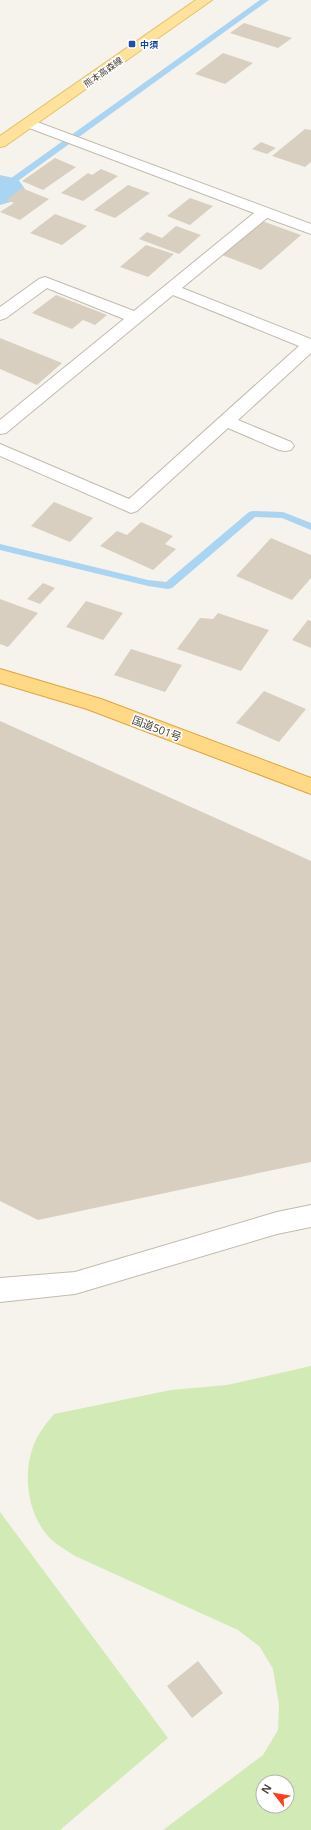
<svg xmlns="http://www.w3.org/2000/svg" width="311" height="1830" font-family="'Open Sans','Noto Sans JP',sans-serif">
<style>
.green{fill:#d2eab5;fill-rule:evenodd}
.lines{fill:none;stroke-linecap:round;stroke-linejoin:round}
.stream{fill:#a9d4f2;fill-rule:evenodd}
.river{fill:#a9d4f2;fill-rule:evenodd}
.building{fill:#d8cfc1}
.minor-casing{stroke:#c2bbae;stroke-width:2}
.primary-casing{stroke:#e6c16a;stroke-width:2}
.trunk-casing{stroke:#e0a43c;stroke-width:2}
.minor{fill:#fff;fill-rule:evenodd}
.primary{fill:#ffe39c;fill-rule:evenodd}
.trunk{fill:#ffd985;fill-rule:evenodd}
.transit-dot{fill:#1a4fb4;stroke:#fff;stroke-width:1.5}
.labels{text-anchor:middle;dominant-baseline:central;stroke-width:3.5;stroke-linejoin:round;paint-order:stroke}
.far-transit-label{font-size:9px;font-weight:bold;fill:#164399;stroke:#fff;text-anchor:start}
.far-street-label{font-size:9px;fill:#4b4439;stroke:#fff}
.street-label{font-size:11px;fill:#4b4439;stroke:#fff}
</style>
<rect width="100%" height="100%" fill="#f6f3ec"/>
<g class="green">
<path d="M311,1366v464h-148l100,-75 15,-25 1,-25 -6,-36 -13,-22 -22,-17 -163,-74c-7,-5 -15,-9 -21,-14 -24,-20 -32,-62 -22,-92 4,-14 13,-25 22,-36l117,-24 56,-5zM263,1782h24v24h-24z"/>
<polygon points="0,1512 168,1738 60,1830 0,1830"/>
</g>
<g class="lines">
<g class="stream">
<polygon points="260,0 269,0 4,191 0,191 0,186"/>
<polygon points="253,511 283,512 311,523 311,530 282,518 255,517 172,588 168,589 148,586 0,550 0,544 148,580 166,582 249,512"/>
</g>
<polygon class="river" points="0,175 18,179 25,189 17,200 0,205"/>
</g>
<g class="building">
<polygon points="244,23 292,38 278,48 230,33"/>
<polygon points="223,53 253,63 225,84 195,74"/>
<polygon points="305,129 311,130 311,162 305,167 272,156"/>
<polygon points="261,142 276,148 267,154 252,149"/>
<polygon points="55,158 76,167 43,190 22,181"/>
<polygon points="101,169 118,176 83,201 61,193 88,173 92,175"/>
<polygon points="128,185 150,193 115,218 94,210"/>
<polygon points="22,188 49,199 20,220 0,212 14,203 6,200"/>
<polygon points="190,198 213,206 190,225 167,216"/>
<polygon points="55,214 87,226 62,245 30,233"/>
<polygon points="262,221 301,235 261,270 222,255"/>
<polygon points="176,226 201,235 179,254 139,239 147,232 162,238"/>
<polygon points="146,245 174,254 148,277 120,267"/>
<polygon points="56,295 107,315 95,325 83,320 72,329 32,313"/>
<polygon points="0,338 62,363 37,385 0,369"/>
<polygon points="54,502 93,518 70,542 31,526"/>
<polygon points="141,522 173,536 165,544 176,549 153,570 100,546 117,531 127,535"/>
<polygon points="271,538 311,555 311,578 292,600 236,576"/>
<polygon points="43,583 55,588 40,604 27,599"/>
<polygon points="0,599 38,613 8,647 0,644"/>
<polygon points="86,601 123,613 103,640 66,627"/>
<polygon points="218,613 269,630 241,671 177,649 200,618 213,619"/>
<polygon points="308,620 311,621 311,648 292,640"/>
<polygon points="131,649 182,665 165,692 114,675"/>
<polygon points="264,691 306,709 279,742 236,723"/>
<polygon points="0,721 311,861 311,1162 38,1220 0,1201"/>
<polygon points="198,1661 223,1693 192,1718 167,1686"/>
</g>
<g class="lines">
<g class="minor-casing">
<g id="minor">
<polygon points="29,119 311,224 311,234 267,218 182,288 311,339 311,353 238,420 291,442 294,446 291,450 285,451 279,450 228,428 137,511 131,513 0,456 0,444 129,499 299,346 173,295 6,433 0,434 0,420 124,319 47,288 6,318 0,320 0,307 39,279 45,277 134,311 254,213 24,126 22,123 24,120"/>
<polygon points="311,1205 311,1227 277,1234 75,1294 0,1302 0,1278 75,1272 277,1212"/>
</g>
</g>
<g class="primary-casing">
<polygon id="primary" points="196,0 212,0 5,146 0,147 0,136"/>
</g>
<g class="trunk-casing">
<polygon id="trunk" points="0,669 101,699 311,778 311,794 87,709 0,683"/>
</g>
<use href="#minor" class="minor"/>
<use href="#primary" class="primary"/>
<use href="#trunk" class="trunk"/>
</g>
<rect class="transit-dot" x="128" y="40" width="8" height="8" rx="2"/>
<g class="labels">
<g class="far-transit-label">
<text x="140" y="44">中須</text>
</g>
<g class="far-street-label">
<text transform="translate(103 72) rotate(-35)">熊本高森線</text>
</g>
<g class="street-label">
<text transform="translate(157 728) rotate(21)">国道501号</text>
</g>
</g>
<g transform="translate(275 1794) rotate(301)"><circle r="19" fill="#ffffff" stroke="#b7b4b0"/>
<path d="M0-3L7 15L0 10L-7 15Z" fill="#fc3f1d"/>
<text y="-6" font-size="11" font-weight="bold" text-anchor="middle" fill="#4b4439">N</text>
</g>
</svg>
